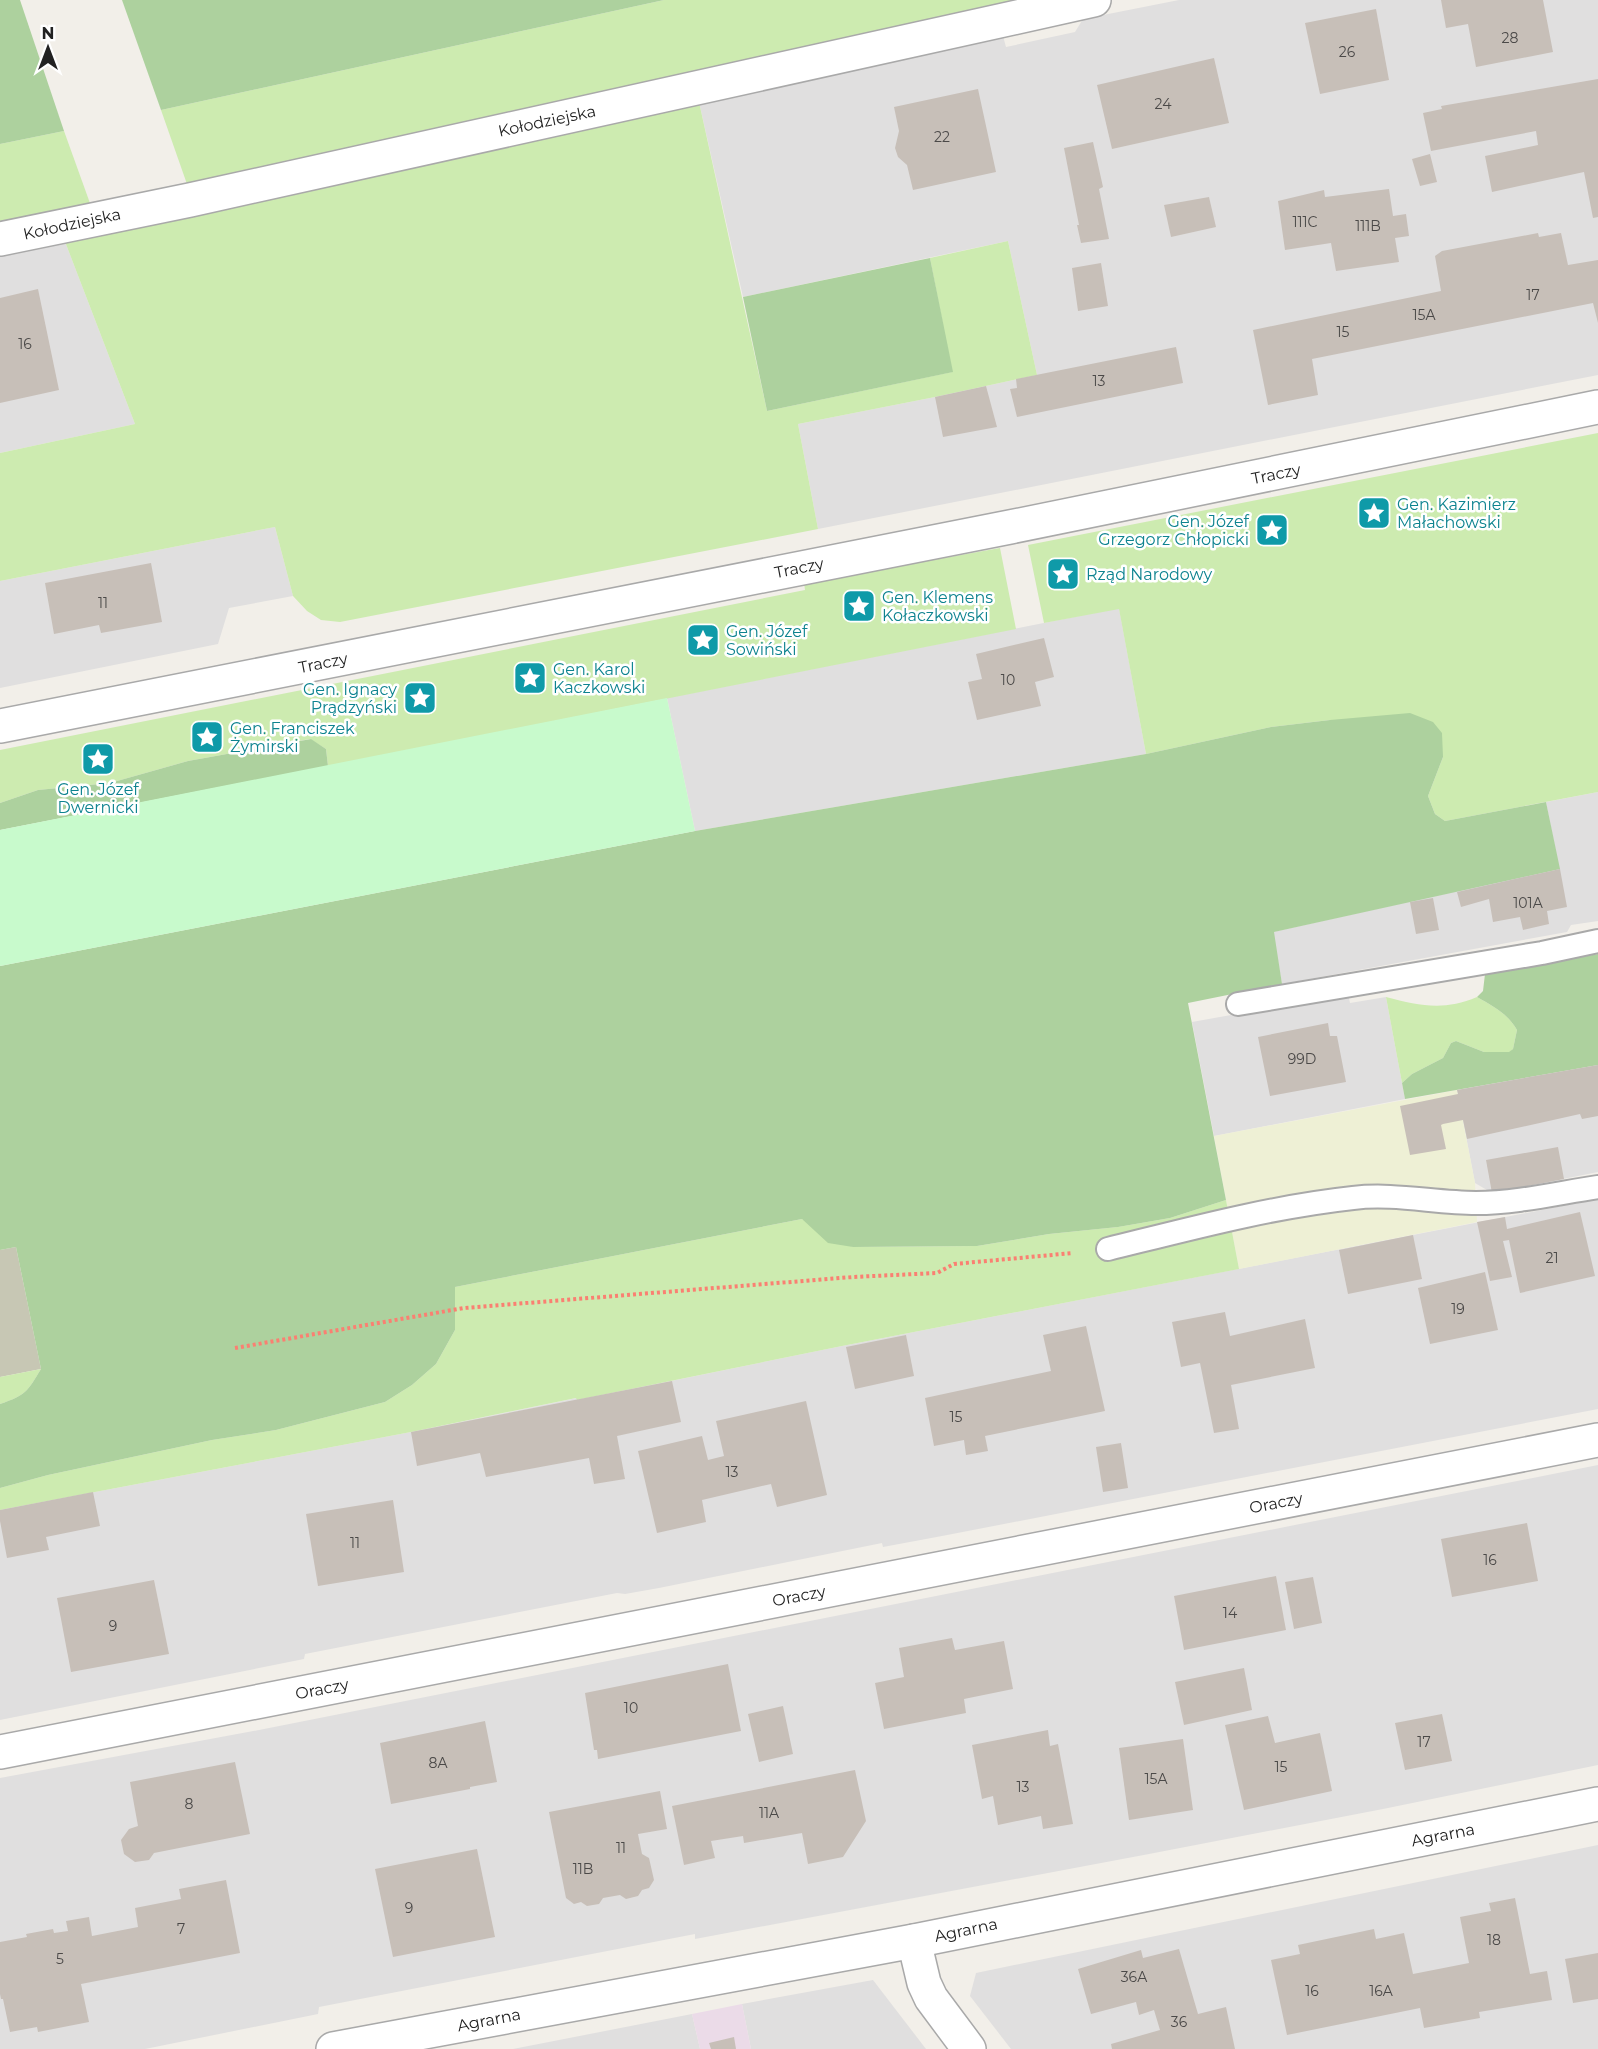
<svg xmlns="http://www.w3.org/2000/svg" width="1598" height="2049" font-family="Montserrat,sans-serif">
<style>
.residential{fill:#e0dfdf}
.industrial{fill:#ebdbe8}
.construction{fill:#c7c7b4}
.farmland{fill:#eef0d5}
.grass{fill:#cdebb0}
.forest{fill:#add19e}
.park{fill:#c8facc}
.building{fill:#c7bfb8}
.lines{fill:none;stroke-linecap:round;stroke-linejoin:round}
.service-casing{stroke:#a9a9a9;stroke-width:26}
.minor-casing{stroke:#a9a9a9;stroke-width:36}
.path{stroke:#fa8072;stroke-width:4;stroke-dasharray:3 3;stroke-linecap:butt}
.service{stroke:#fff;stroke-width:22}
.minor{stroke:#fff;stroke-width:33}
.labels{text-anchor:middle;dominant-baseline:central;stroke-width:5;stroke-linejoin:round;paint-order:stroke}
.number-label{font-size:14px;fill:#4b4948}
.street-label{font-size:16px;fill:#222;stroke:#fff}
.culture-label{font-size:16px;fill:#0d838f;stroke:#fff;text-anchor:start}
</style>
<rect width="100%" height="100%" fill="#f2efe9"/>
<g class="residential">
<polygon points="1179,0 1598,0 1598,375 818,529 798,424 935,397 1037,375 1008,241 743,297 699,102 1003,36 1006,47 1075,32 1083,19"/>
<polygon points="64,239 135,424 0,453 0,252"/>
<polygon points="275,527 293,596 229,608 218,644 0,688 0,581"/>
<polygon points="1119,608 1146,754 695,831 667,698"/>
<polygon points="1598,792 1598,921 1571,925 1567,932 1282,984 1273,932 1559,868 1546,802"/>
<polygon points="1348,994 1350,1003 1386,997 1405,1099 1214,1136 1192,1022"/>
<polygon points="1598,1065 1598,1172 1492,1193 1475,1183 1457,1090"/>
<polygon points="1598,1199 1598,1409 942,1536 883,1547 882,1543 659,1588 625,1594 617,1593 305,1654 304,1659 0,1720 0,1510 411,1432 577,1398 578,1400 842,1346"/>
<polygon points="1598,1465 1598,1765 1383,1809 1149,1854 695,1939 695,1934 319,2007 318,2014 145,2049 0,2049 0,1778 259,1730"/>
<polygon points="1598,1845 1598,2049 1011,2049 970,1996 976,1973"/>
<polygon points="873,1980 926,2049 751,2049 742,2004"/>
<polygon points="692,2014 700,2049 513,2049"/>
</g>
<polygon class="industrial" points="742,2004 751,2049 700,2049 692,2014"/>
<polygon class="construction" points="16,1247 41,1369 0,1377 0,1250"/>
<polygon class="farmland" points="1457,1090 1475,1183 1477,1222 1239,1269 1214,1136"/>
<g class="grass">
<polygon points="664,0 1054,0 188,187 161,110"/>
<polygon points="699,102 767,411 952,372 930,258 1008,241 1037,375 935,397 798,424 818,529 340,622 321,620 307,611 293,596 275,527 0,581 0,453 135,424 64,239"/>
<polygon points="64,131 91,206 0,225 0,144"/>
<polygon points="1598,433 1598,792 1445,821 1435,814 1428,796 1443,757 1330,720 1271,727 1146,754 1119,609 1044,623 1028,545"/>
<polygon points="1000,548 1016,629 328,766 326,749 310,739 188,761 110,783 38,790 0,803 0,750 805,590 804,583"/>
<path d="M1386,997c34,9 58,14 91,0 16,9 31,17 40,33l-4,19 -3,3h-26l-28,-11 -5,2 -8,15 -31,16 -10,9z"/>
<polygon points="1226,1200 1239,1269 842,1346 577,1400 576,1398 411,1432 0,1510 0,1488 48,1475 212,1440 276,1430 385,1402 412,1385 436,1364 455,1330 455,1287 802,1219 853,1247 977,1246 1049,1234 1118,1227 1170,1218"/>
<path d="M41,1369c-14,23 -15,26 -41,35v-27z"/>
</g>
<g class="forest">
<polygon points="0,0 20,0 64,131 0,144"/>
<polygon points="122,0 664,0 161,110"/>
<polygon points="930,258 953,372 767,411 743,297"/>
<path d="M1410,713l23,9 9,11 1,24 -15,39 7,18 10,7 101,-19 14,67 -286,63 8,52 -94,19 38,197 -56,18 -52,9 -69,7 -72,12 -124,1 -25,-4 -26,-24 -347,68v43l-19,34 -24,21 -27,17 -109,28 -64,10 -164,35 -48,13v-84c26,-9 27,-12 41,-35l-25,-122 -16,3v-284l695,-135 451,-77 125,-27 59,-7z"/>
<polygon points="311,739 326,749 328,766 0,830 0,803 38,790 110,783 188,761"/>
<path d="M1598,954v111l-193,34 -3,-16 10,-9 31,-16 8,-15 5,-2 28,11h25l4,-3 4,-19c-9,-16 -24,-24 -40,-33l6,-6 2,-17z"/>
</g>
<polygon class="park" points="667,698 695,831 0,966 0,830"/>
<g class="building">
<polygon points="1441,0 1543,0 1553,52 1476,67 1468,24 1446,28"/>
<polygon points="1376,9 1389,80 1320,94 1305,23"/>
<polygon points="1214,58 1229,123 1112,149 1097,85"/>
<polygon points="1598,79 1598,217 1593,218 1584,172 1492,192 1485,156 1538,145 1536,131 1431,151 1423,113 1442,109 1441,106"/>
<polygon points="978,89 996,172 913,190 907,165 898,157 895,148 899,131 894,107"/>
<polygon points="1093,142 1103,187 1099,189 1109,239 1081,243 1077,225 1079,225 1064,148"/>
<polygon points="1430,154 1437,182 1420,186 1412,159"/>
<polygon points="1389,189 1393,216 1406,214 1409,236 1395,238 1399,262 1336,271 1331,243 1285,250 1278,201 1324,190 1325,197"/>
<polygon points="1209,197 1216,227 1171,237 1164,205"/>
<polygon points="1538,233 1539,237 1561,233 1568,265 1598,260 1598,323 1593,303 1312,359 1318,395 1268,405 1253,330 1441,291 1435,256 1442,251"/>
<polygon points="1101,263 1108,306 1078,311 1072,268"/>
<polygon points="38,289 59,390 0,403 0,298"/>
<polygon points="1176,347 1183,383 1017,417 1010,389 1017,388 1016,379"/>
<polygon points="986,386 997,427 943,437 935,397"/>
<polygon points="151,563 162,622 101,633 99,625 54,634 45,583"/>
<polygon points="1044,638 1054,677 1035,682 1041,706 977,720 968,682 982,679 976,654"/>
<polygon points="1560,869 1567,907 1547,911 1549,924 1523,930 1520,917 1493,922 1489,899 1461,907 1457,892"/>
<polygon points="1433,898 1439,930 1416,934 1410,902"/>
<polygon points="1328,1023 1330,1036 1337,1036 1346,1082 1270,1096 1258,1037"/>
<polygon points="1598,1065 1598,1116 1582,1119 1580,1114 1467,1139 1463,1120 1443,1124 1441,1125 1446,1149 1410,1155 1400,1106 1458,1094 1457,1090"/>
<polygon points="1558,1147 1564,1179 1492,1193 1486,1160"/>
<polygon points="1580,1212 1595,1276 1520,1293 1509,1240 1503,1241 1512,1277 1490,1281 1477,1222 1505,1217 1507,1229"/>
<polygon points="1413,1235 1422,1279 1348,1294 1339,1250"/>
<polygon points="1485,1272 1498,1330 1430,1344 1418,1288"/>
<polygon points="1225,1312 1230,1336 1305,1319 1315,1368 1231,1385 1239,1429 1214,1433 1200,1363 1181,1367 1172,1322"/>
<polygon points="1086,1326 1105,1411 985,1436 988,1451 966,1455 964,1440 934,1446 925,1398 1051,1371 1043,1335"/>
<polygon points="906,1335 914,1376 855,1389 846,1347"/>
<polygon points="672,1381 681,1422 617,1436 625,1479 594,1484 589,1458 486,1477 480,1453 417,1466 411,1432"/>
<polygon points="806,1401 827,1495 777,1507 771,1484 702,1500 706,1522 657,1533 638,1451 702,1436 708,1460 724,1456 716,1421"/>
<polygon points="1121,1443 1128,1488 1103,1492 1096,1447"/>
<polygon points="93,1492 100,1526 46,1537 49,1550 7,1558 0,1521 0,1510"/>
<polygon points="393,1500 404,1572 318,1586 306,1514"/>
<polygon points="1527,1523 1538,1581 1452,1597 1441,1539"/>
<polygon points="1276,1576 1286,1630 1184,1650 1174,1596"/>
<polygon points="1313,1577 1322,1623 1294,1629 1285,1582"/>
<polygon points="154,1580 169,1654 71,1672 57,1598"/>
<polygon points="952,1638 955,1650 1004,1641 1013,1689 964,1699 966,1713 884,1729 875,1683 904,1677 899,1648"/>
<polygon points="728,1664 741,1731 598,1759 597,1750 594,1750 585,1693"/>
<polygon points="1244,1668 1252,1710 1184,1725 1175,1682"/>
<polygon points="783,1706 793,1754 759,1762 748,1714"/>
<polygon points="1442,1714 1452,1761 1405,1770 1395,1723"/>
<polygon points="1268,1716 1275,1743 1320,1733 1332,1791 1244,1810 1225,1725"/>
<polygon points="485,1721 497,1782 470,1787 470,1789 391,1804 380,1743"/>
<polygon points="1048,1730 1050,1746 1058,1744 1073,1824 1043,1829 1041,1816 998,1825 993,1796 982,1799 972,1745"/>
<polygon points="1183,1739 1193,1810 1129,1820 1119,1748"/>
<polygon points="235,1762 250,1834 154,1853 149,1860 135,1862 124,1854 121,1840 129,1829 138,1826 130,1782"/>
<polygon points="855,1770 866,1821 843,1857 808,1864 802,1833 744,1843 743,1836 711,1841 715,1858 684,1865 672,1806"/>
<polygon points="660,1791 667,1829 638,1834 642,1854 649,1858 654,1880 649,1888 642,1890 638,1896 626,1899 620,1895 603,1898 599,1904 587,1906 581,1902 574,1904 566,1898 549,1812"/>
<polygon points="477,1849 495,1937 393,1957 375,1869"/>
<polygon points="226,1880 240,1953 81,1984 89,2022 38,2032 37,2027 10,2032 3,1999 1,1999 0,1994 0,1942 27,1937 26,1934 53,1929 54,1933 68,1931 66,1921 89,1917 92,1936 138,1927 135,1908 181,1899 179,1889"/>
<polygon points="1515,1898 1530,1974 1547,1971 1552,2000 1479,2012 1480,2018 1424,2028 1420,2008 1287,2035 1271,1960 1300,1954 1298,1945 1374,1929 1376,1939 1404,1933 1413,1974 1469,1963 1460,1917 1491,1911 1489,1903"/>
<polygon points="1179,1949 1198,2014 1226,2007 1235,2049 1112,2049 1111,2044 1160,2030 1154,2010 1139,2015 1136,2002 1091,2014 1078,1969 1141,1950 1143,1958"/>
<polygon points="1598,1953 1598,1999 1573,2003 1565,1959"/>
<polygon points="734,2037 736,2049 711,2049 709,2043"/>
</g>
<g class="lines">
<g class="service-casing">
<g id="service">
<polyline points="1238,1004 1542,953 1598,941"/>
<path d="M1108,1249c81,-20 162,-42 245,-51 41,-5 82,5 123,5 41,0 82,-10 122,-16"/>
</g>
</g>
<g class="minor-casing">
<g id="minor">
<polyline points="0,239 190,200 1094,0"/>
<polyline points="0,726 1010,527 1598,407"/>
<polyline points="0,1752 1598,1440"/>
<polyline points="914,1941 924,1983 931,1998 969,2049"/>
<polyline points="333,2049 914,1941 1598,1804"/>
</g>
</g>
<polyline class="path" points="235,1348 464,1308 853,1277 937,1273 954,1264 1073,1253"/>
<use href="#service" class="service"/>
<use href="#minor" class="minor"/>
</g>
<defs>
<g id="sight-square" transform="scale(1.725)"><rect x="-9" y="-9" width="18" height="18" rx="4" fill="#0f9aa8" stroke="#fff"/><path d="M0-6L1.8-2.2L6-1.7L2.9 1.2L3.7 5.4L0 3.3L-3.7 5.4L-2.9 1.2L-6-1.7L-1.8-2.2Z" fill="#fff"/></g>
</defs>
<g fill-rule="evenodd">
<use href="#sight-square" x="1374" y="513"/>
<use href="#sight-square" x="1272" y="530"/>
<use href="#sight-square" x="1063" y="574"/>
<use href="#sight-square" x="859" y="606"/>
<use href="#sight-square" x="703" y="640"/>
<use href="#sight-square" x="530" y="678"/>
<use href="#sight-square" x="420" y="698"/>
<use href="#sight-square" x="207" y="737"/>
<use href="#sight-square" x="98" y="759"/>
</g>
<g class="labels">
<g class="number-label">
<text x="1510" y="38">28</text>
<text x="1347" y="52">26</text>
<text x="1163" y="104">24</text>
<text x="942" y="137">22</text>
<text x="1305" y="222">111C</text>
<text x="1368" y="226">111B</text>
<text x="1533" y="295">17</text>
<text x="1424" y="315">15A</text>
<text x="1343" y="332">15</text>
<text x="25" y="344">16</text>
<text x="1099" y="381">13</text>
<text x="103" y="603">11</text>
<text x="1008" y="680">10</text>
<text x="1528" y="903">101A</text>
<text x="1302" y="1059">99D</text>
<text x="1552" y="1258">21</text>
<text x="1458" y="1309">19</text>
<text x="956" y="1417">15</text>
<text x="732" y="1472">13</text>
<text x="355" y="1543">11</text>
<text x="1490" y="1560">16</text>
<text x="1230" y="1613">14</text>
<text x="113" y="1626">9</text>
<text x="631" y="1708">10</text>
<text x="1424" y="1742">17</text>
<text x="438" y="1763">8A</text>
<text x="1281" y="1767">15</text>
<text x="1156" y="1779">15A</text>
<text x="1023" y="1787">13</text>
<text x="189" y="1804">8</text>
<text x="769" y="1813">11A</text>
<text x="621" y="1848">11</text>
<text x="583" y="1869">11B</text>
<text x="409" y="1908">9</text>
<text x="181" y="1929">7</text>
<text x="1494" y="1940">18</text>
<text x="60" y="1959">5</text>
<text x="1134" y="1977">36A</text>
<text x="1312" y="1991">16</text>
<text x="1381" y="1991">16A</text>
<text x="1179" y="2022">36</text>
</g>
<g class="street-label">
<text transform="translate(547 121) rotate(-12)">Kołodziejska</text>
<text transform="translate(72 224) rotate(-12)">Kołodziejska</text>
<text transform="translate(1276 474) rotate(-11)">Traczy</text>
<text transform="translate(799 568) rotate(-11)">Traczy</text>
<text transform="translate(323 663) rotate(-11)">Traczy</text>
<text transform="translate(1276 1503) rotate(-11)">Oraczy</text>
<text transform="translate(799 1596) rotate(-11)">Oraczy</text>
<text transform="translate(322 1689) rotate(-11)">Oraczy</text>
<text transform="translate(1443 1835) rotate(-11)">Agrarna</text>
<text transform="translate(966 1930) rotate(-12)">Agrarna</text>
<text transform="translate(489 2020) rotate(-11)">Agrarna</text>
</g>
<g class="culture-label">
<text x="1397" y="504">Gen. Kazimierz<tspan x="1397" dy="18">Małachowski</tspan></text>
<text x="1249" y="521" text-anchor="end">Gen. Józef<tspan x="1249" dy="18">Grzegorz Chłopicki</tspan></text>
<text x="1086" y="574">Rząd Narodowy</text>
<text x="882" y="597">Gen. Klemens<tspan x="882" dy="18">Kołaczkowski</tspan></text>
<text x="726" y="631">Gen. Józef<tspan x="726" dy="18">Sowiński</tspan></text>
<text x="553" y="669">Gen. Karol<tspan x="553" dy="18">Kaczkowski</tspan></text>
<text x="397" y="689" text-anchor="end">Gen. Ignacy<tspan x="397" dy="18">Prądzyński</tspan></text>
<text x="230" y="728">Gen. Franciszek<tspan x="230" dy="18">Żymirski</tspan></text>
<text x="98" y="789" text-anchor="middle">Gen. Józef<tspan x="98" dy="18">Dwernicki</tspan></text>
</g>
</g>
<g transform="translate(48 48)" stroke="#ffffff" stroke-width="4.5" paint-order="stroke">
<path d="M0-4.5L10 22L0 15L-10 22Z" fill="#222222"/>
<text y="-9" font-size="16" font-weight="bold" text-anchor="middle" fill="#222222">N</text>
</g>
</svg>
